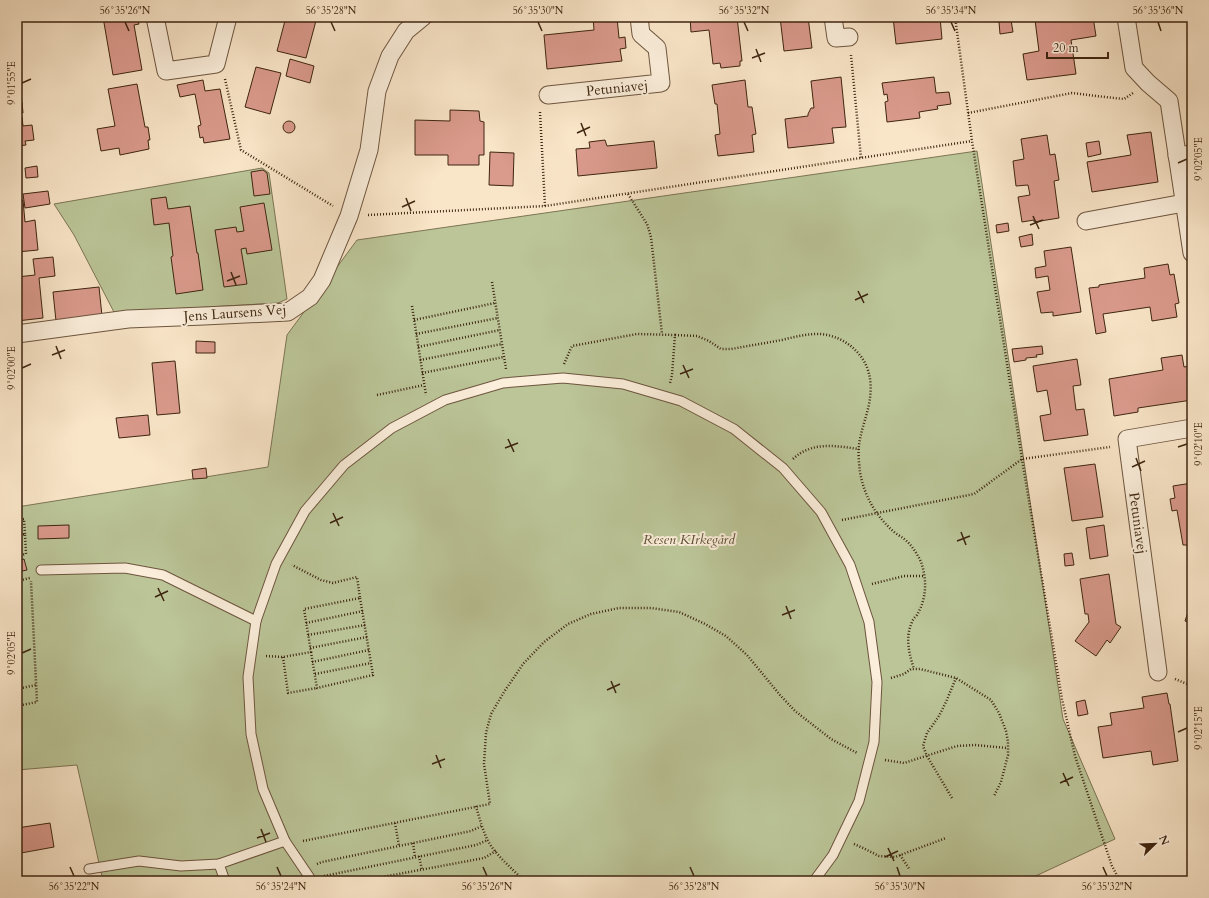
<svg xmlns="http://www.w3.org/2000/svg" width="1209" height="898" font-family="Cardo,serif">
<style>
.green{fill:#bbc598;stroke:#7c7554}
.building{fill:#da9a8c;stroke:#3e2510}
.lines{fill:none;stroke-linecap:round;stroke-linejoin:round}
.service-casing{stroke:#6d553e;stroke-width:11}
.minor-casing{stroke:#6d553e;stroke-width:19}
.path{stroke:#3e2510;stroke-width:2.5;stroke-dasharray:1 2;stroke-linecap:butt}
.service{stroke:#fbeedb;stroke-width:9}
.minor{stroke:#fbeedb;stroke-width:17}
.ticks{fill:none;stroke:#3e2510;stroke-width:1.5}
.labels{text-anchor:middle;dominant-baseline:central;stroke-width:4;stroke-linejoin:round;paint-order:stroke}
.street-label{font-size:14px;fill:#3e2510;stroke:#fbeedb}
.park-label{font-size:14px;font-style:italic;fill:#5d4d32;stroke:#fbeedb}
.neatline{fill:none;stroke:#3e2510;stroke-width:1.5}
.ticks-label{font-size:10px;text-anchor:middle;fill:#3e2510}
</style>
<rect width="100%" height="100%" fill="#f9e5c8"/>
<filter id="stains"><feTurbulence type="fractalNoise" baseFrequency=".005" numOctaves="4"/><feColorMatrix values="0 0 0 0 .2 0 0 0 0 .09 0 0 0 0 .02 0 0 0 .5 -.17"/></filter>
<radialGradient id="worn" r=".72"><stop offset=".6" stop-color="#630" stop-opacity="0"/><stop offset="1" stop-color="#630" stop-opacity=".3"/></radialGradient>
<g class="green">
<path d="M977,151L1063,719L1115,839L1025,881H103L77,765L17,770V507L268,467L287,335L357,240Z"/>
<path d="M262,168L269,173L287,299L278,303L137,311L115,314L74,235L54,204Z"/>
</g>
<g class="building">
<path d="M103,17H137L139,24L134,25L142,70L113,75Z"/>
<path d="M286,17H317L306,58L277,51Z"/>
<path d="M593,17H617L619,38L625,37L626,48L620,49L622,61L547,69L544,35L594,30Z"/>
<path d="M690,17H737L742,61H740V66L721,68L720,63L713,64L709,30L691,32Z"/>
<path d="M780,17H808L812,48L784,51Z"/>
<path d="M893,17H940L942,39L896,44Z"/>
<path d="M1054,17H1093L1096,36L1071,40L1076,74L1027,80L1023,54L1039,51L1035,20Z"/>
<path d="M1011,20L1013,32L1000,34L999,22Z"/>
<path d="M290,59L314,66L310,83L286,76Z"/>
<path d="M256,67L281,73L270,114L245,107Z"/>
<path d="M841,77L846,127L832,128L834,143L788,148L785,119L808,116V114L811,108H814L811,81Z"/>
<path d="M934,77L936,93L949,92L951,104L937,106L938,109L919,112L920,118L887,122L885,102L888,101L887,94L884,95L882,83Z"/>
<path d="M203,80L205,91L220,89L230,139L204,143L203,137L200,138L198,126L201,125L195,94L180,97L177,85Z"/>
<path d="M745,80L748,107H752L756,134L752,135L754,152L718,156L715,135L720,134L717,104H715L712,85Z"/>
<path d="M137,84L145,127H148L150,140H148L149,149L120,155L119,148L101,151L97,129L115,126L108,89Z"/>
<path d="M22,102L23,113H17V103Z"/>
<path d="M450,110L479,111L480,121L484,122V155H479V165H448V155H415V120L450,121Z"/>
<path d="M17,117H22L23,126L32,125L34,140L25,141L26,145L17,146Z"/>
<circle cx="289" cy="127" r="6"/>
<path d="M1151,132L1158,182L1092,192L1087,162L1131,155L1127,135Z"/>
<path d="M1047,135L1050,155L1055,154L1059,180L1054,181L1059,218L1034,222V220L1022,222L1018,197L1030,195L1028,185L1016,186L1013,161L1024,159L1021,139Z"/>
<path d="M605,140L607,146L654,141L657,168L578,176L576,149L590,148L589,142Z"/>
<path d="M1099,141L1101,154L1088,157L1086,143Z"/>
<path d="M490,152L514,153L513,186L489,185Z"/>
<path d="M37,166L38,177L26,178L25,168Z"/>
<path d="M17,167L19,188H17Z"/>
<path d="M263,170L267,173L270,194L254,196L251,172Z"/>
<path d="M48,191L50,204L25,208L23,194Z"/>
<path d="M166,197L168,209L190,206L197,253H198L203,290L176,294L171,257L173,256L169,223L154,225L151,199Z"/>
<path d="M23,200L25,222L35,220L38,250L17,252V201Z"/>
<path d="M264,203L272,250L247,254L246,248L241,249L247,284L224,287L215,230L236,227L237,232L244,231L240,207Z"/>
<path d="M1008,223L1009,231L997,233L996,225Z"/>
<path d="M1032,234L1033,245L1021,247L1019,237Z"/>
<path d="M1071,247L1081,312L1053,316V312L1041,313L1037,292L1050,290L1048,276L1036,278L1035,268L1046,266L1044,251Z"/>
<path d="M53,257L55,276L39,278L43,318L17,321V277L35,275L33,259Z"/>
<path d="M1168,264L1170,275L1174,274L1179,303L1175,304L1177,317L1152,321L1150,307L1103,314L1106,332L1096,334L1089,288L1099,287V285L1145,278L1144,268Z"/>
<path d="M99,287L102,316L56,321L53,292Z"/>
<path d="M196,341L215,342V353H196Z"/>
<path d="M1042,346L1043,354L1036,355L1037,357L1026,358V360L1014,362L1012,349Z"/>
<path d="M1182,355L1184,367L1190,366L1192,378V400L1138,408V412L1114,416L1109,379L1163,370L1161,358Z"/>
<path d="M1077,359L1081,385L1073,386L1076,410L1084,409L1088,435L1044,441L1040,416L1051,414L1047,390L1037,392L1033,366Z"/>
<path d="M175,361L180,413L157,415L152,363Z"/>
<path d="M148,415L150,435L119,438L116,418Z"/>
<path d="M1095,464L1103,517L1072,521L1064,468Z"/>
<path d="M206,468L207,478L193,479L192,470Z"/>
<path d="M1192,483V550H1188L1187,545H1183L1177,510L1172,511L1170,499L1175,498L1173,486Z"/>
<path d="M69,525V538L38,539V526Z"/>
<path d="M1104,525L1108,556L1090,559L1086,528Z"/>
<path d="M1072,553L1074,565L1065,566L1064,554Z"/>
<path d="M24,559L27,570L17,572V561Z"/>
<path d="M1109,574L1116,624L1121,627L1110,643L1107,640L1096,656L1075,641L1089,622L1088,614H1085L1080,579Z"/>
<path d="M1192,600V624L1185,621Z"/>
<path d="M1167,693L1169,704H1170L1178,761L1153,765L1151,751L1103,758L1098,727L1112,725L1110,713L1144,708L1142,697Z"/>
<path d="M1085,700L1088,714L1078,716L1076,702Z"/>
<path d="M50,823L54,847L21,853L17,828Z"/>
</g>
<g class="lines">
<g class="service-casing">
<g id="service">
<path d="M41,570L125,568L163,575L256,621"/>
<path d="M219,864L225,881"/>
<path d="M89,869L139,861L181,866L219,864L285,841"/>
<path d="M312,881L285,841L263,789L251,734L248,677L256,621L276,564L305,511L344,465L392,428L445,400L503,383L563,378L623,384L681,401L734,429L783,468L821,512L850,565L869,622L877,682L874,742L859,801L833,855L814,881"/>
</g>
</g>
<g class="minor-casing">
<g id="minor">
<path d="M155,17L166,71L216,64L228,17"/>
<path d="M833,17L836,38L849,37"/>
<path d="M1126,17L1134,68L1148,83L1169,101L1192,253"/>
<path d="M548,95L661,83L657,48L641,34L639,17"/>
<path d="M1177,156L1192,154"/>
<path d="M1086,221L1184,203"/>
<path d="M17,334L128,319L204,316L288,312L310,297L322,280L349,216L369,150L377,91L390,56L406,31L423,17"/>
<path d="M1158,672L1127,439L1192,428"/>
</g>
</g>
<g class="path">
<path d="M955,17L972,141L1022,459L1062,699L1075,756L1112,866L1120,881"/>
<path d="M851,55L861,158"/>
<path d="M225,79L241,150L333,206"/>
<path d="M540,112L545,206"/>
<path d="M968,113L1072,93L1105,97L1124,99L1133,93"/>
<path d="M628,194L647,224L651,237L662,334"/>
<path d="M368,215L545,206L972,141"/>
<path d="M492,282L506,369"/>
<path d="M412,306L426,395"/>
<path d="M414,320L495,303"/>
<path d="M416,334L498,318"/>
<path d="M675,335L697,336L709,341L721,349H731C748,346 765,343 782,340C794,337 805,334 818,334C840,334 864,351 869,374C871,381 871,390 870,398C868,414 861,429 859,445C858,453 859,464 860,472C864,496 876,516 893,531C896,534 900,536 903,538C911,544 917,553 921,562C927,579 927,598 917,615C915,617 913,619 912,622C905,637 909,654 914,669"/>
<path d="M418,347L500,330"/>
<path d="M420,360L502,344"/>
<path d="M564,364L572,346L637,334L675,335L672,375L670,383"/>
<path d="M422,373L504,357"/>
<path d="M377,395L424,385"/>
<path d="M793,459C812,441 836,446 859,449"/>
<path d="M17,520L24,519L25,534"/>
<path d="M842,520L974,494L1022,459L1110,447"/>
<path d="M17,535L25,534L26,554L17,556"/>
<path d="M17,581L30,578"/>
<path d="M872,584L904,576H925"/>
<path d="M306,623L363,611"/>
<path d="M308,635L365,625"/>
<path d="M310,648L367,637"/>
<path d="M311,652L317,688L373,675L360,598"/>
<path d="M266,656L283,657L311,652L304,609L360,598L357,577L333,583L321,580L292,565"/>
<path d="M283,657L288,693L317,688"/>
<path d="M312,662L369,650"/>
<path d="M315,674L371,663"/>
<path d="M891,678L904,674L911,669H920L956,678L991,700L999,713L1006,731L1008,742V755L1001,782L994,796"/>
<path d="M1175,679L1192,686"/>
<path d="M17,689L36,685"/>
<path d="M17,706L37,702L31,581"/>
<path d="M885,760L904,763L957,746L975,745L1007,748"/>
<path d="M952,798L927,756L923,746L927,733L939,716L946,702L956,678"/>
<path d="M476,806C479,817 482,828 487,839C495,855 512,868 524,881"/>
<path d="M395,823L399,846"/>
<path d="M303,841L490,804L484,764L486,733L491,714L504,692L523,664L544,642L568,624L591,614L619,608H651L679,612L705,624L726,636L747,655L780,695L795,711L831,739L857,753"/>
<path d="M413,843L415,857"/>
<path d="M854,844L863,848L879,856L895,857L946,838"/>
<path d="M900,855L910,870"/>
<path d="M419,856L422,870"/>
<path d="M317,864L322,862L471,831L482,826"/>
<path d="M324,876L476,845L488,840"/>
<path d="M361,881L484,858L496,851"/>
</g>
<use href="#service" class="service"/>
<use href="#minor" class="minor"/>
</g>
<path class="ticks" d="M125,22L129,31M331,22L335,31M538,22L542,31M744,22L748,31M951,22L955,31M1158,22L1161,31M756,49L761,62M752,58L765,53M22,83L31,79M581,123L586,136M577,133L590,127M1178,163L1187,159M406,198L411,211M402,207L415,201M1033,216L1039,229M1030,225L1043,220M231,272L236,285M227,281L240,276M858,291L864,303M855,300L868,294M56,346L61,359M52,355L65,350M683,365L689,378M22,368L31,364M680,374L693,369M508,439L514,452M1178,447L1187,444M505,448L518,443M1136,458L1141,471M1132,467L1145,461M333,513L339,526M330,523L343,517M961,532L966,545M957,541L970,536M158,588L164,601M155,597L168,591M786,606L791,619M782,615L795,610M22,653L31,649M611,681L616,693M607,690L620,684M1178,732L1187,728M436,755L441,768M432,764L445,759M1063,773L1069,786M1060,783L1073,777M261,829L266,842M257,838L270,833M888,848L894,861M885,857L898,851M70,867L74,876M277,867L281,876M483,867L487,876M690,867L694,876M897,867L900,876M1103,867L1107,876"/>
<g class="labels">
<g class="street-label">
<text transform="translate(617 88) rotate(-6)">Petuniavej</text>
<text transform="translate(235 313) rotate(-4)">Jens Laursens Vej</text>
<text transform="translate(1138 523) rotate(82)">Petuniavej</text>
</g>
<g class="park-label">
<text x="689" y="539">Resen KIrkegård</text>
</g>
</g>
<rect width="1209" height="898" fill="none" stroke="#f9e5c8" stroke-width="44"/>
<g transform="translate(1155 844) rotate(67)" stroke="#fbeedb" stroke-width="3" paint-order="stroke">
<path d="M0-3L7 15L0 10L-7 15Z" fill="#3e2510"/>
<text y="-6" font-size="11" font-weight="bold" text-anchor="middle" fill="#3e2510">N</text>
</g>
<path d="M1047 52v6h61v-6" fill="none" stroke="#3e2510" stroke-width="2"/>
<text x="1053" y="52" font-size="12" fill="#3e2510" stroke="#fbeedb" stroke-width="3" paint-order="stroke">20 m</text>
<rect x="22" y="22" width="1165" height="854" class="neatline"/>
<g class="ticks-label">
<text x="125" y="14">56°35'26"N</text>
<text x="331" y="14">56°35'28"N</text>
<text x="538" y="14">56°35'30"N</text>
<text x="744" y="14">56°35'32"N</text>
<text x="951" y="14">56°35'34"N</text>
<text x="1158" y="14">56°35'36"N</text>
<text transform="translate(11 83) rotate(-90)" y="4">9°01'55"E</text>
<text transform="translate(1198 159) rotate(-90)" y="4">9°02'05"E</text>
<text transform="translate(11 368) rotate(-90)" y="4">9°02'00"E</text>
<text transform="translate(1198 444) rotate(-90)" y="4">9°02'10"E</text>
<text transform="translate(11 653) rotate(-90)" y="4">9°02'05"E</text>
<text transform="translate(1198 728) rotate(-90)" y="4">9°02'15"E</text>
<text x="74" y="890">56°35'22"N</text>
<text x="281" y="890">56°35'24"N</text>
<text x="487" y="890">56°35'26"N</text>
<text x="694" y="890">56°35'28"N</text>
<text x="900" y="890">56°35'30"N</text>
<text x="1107" y="890">56°35'32"N</text>
</g>
<rect width="100%" height="100%" filter="url(#stains)"/>
<rect width="100%" height="100%" fill="url(#worn)"/>
</svg>
